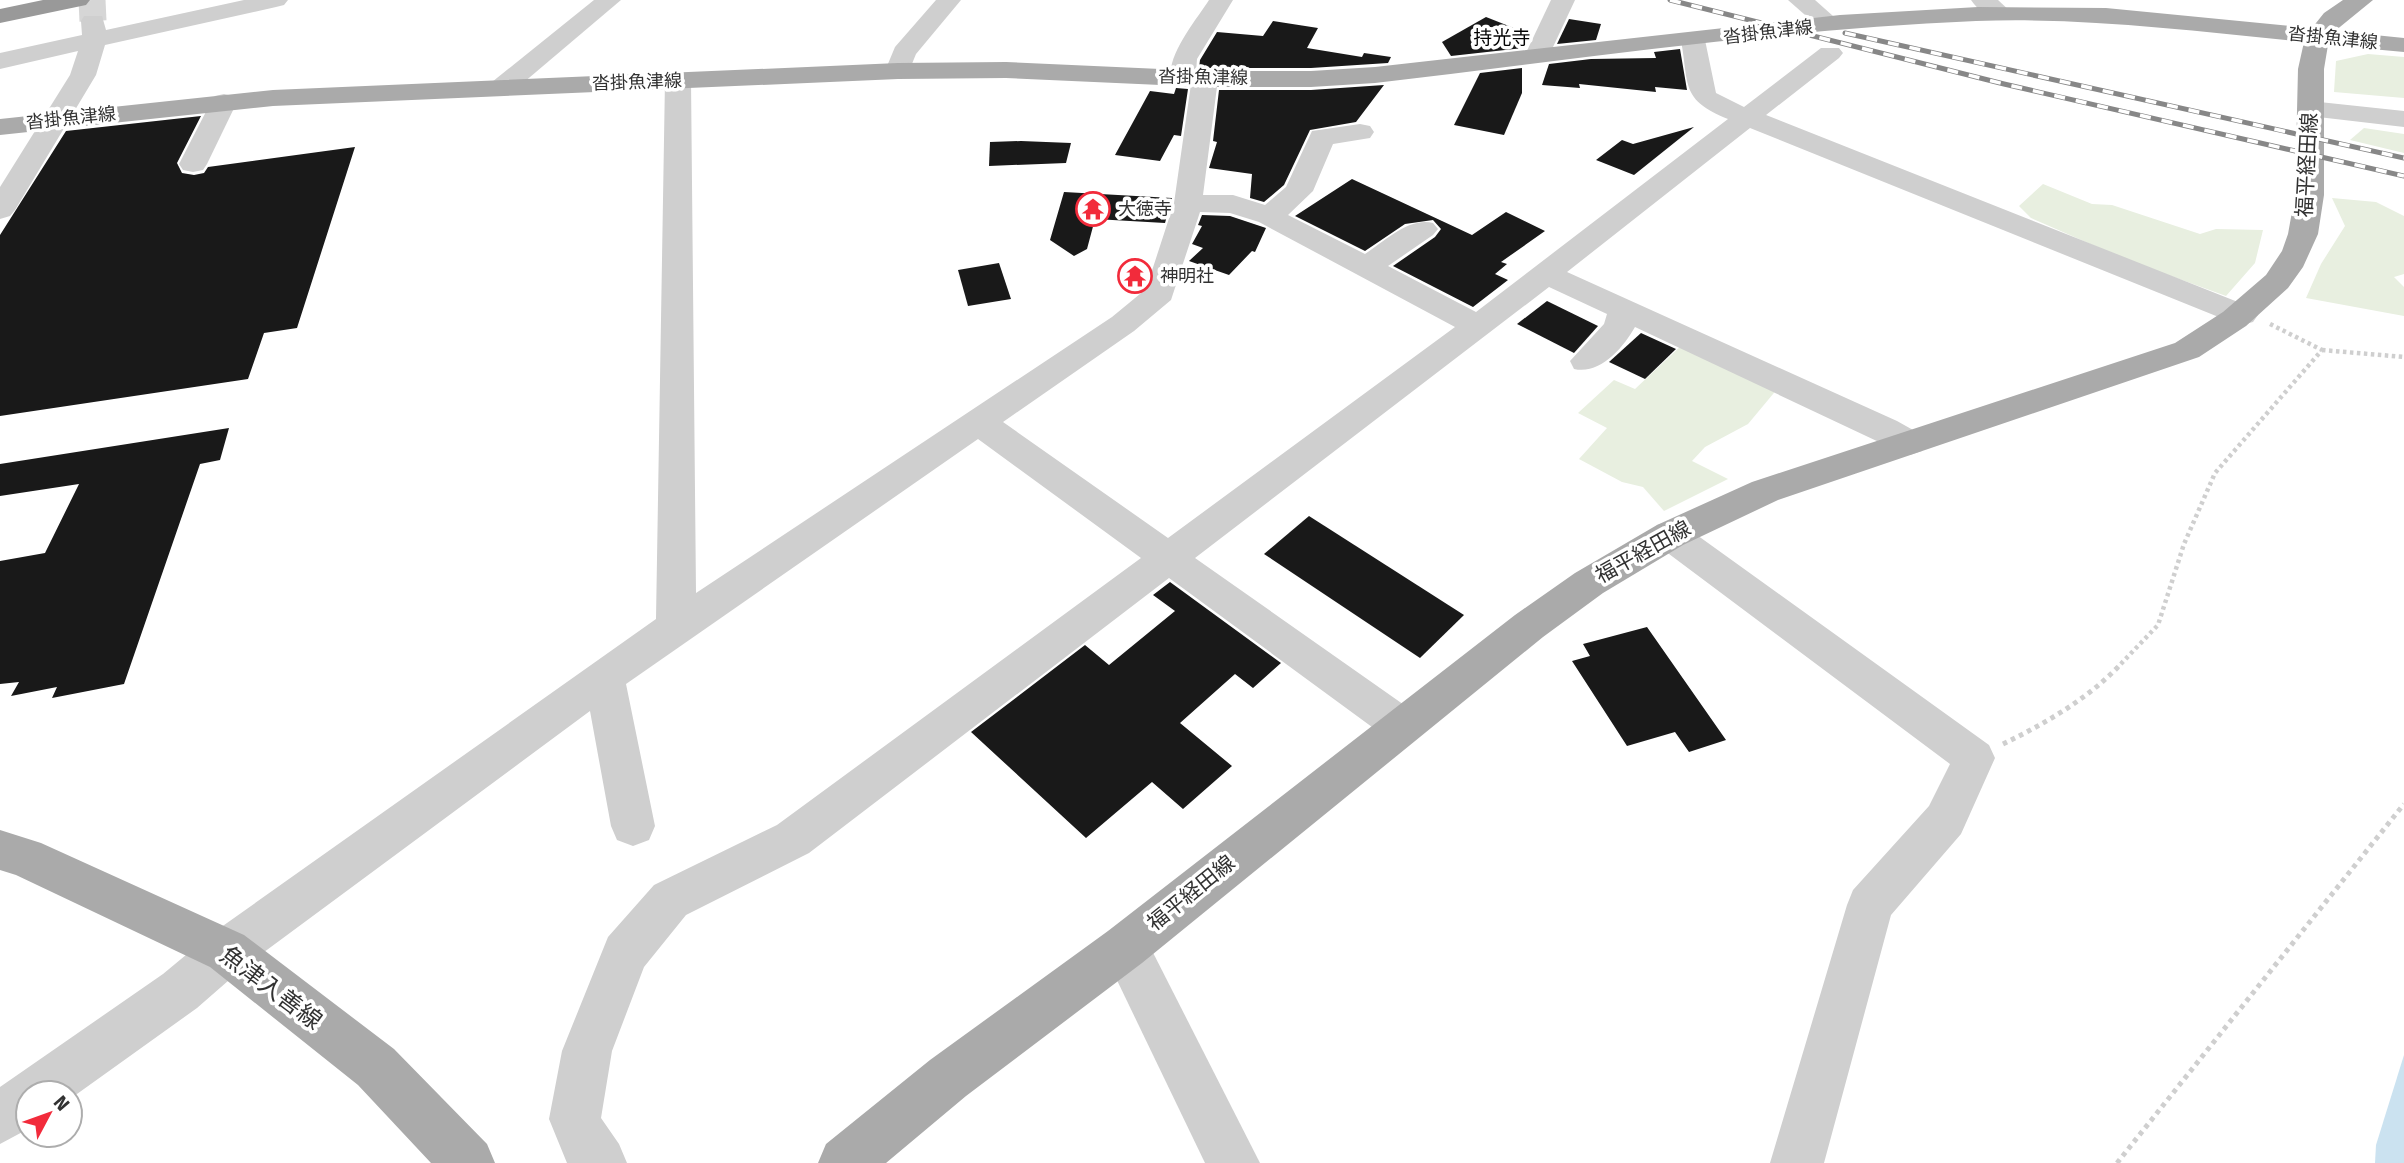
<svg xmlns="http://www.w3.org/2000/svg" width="2404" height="1163" font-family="'Fira Sans','Noto Sans JP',sans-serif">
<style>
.green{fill:#e8efe0}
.water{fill:#cbe2f0}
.building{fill:#191919}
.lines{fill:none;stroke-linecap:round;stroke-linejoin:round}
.minor-tunnel{stroke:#d6d6d6;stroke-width:27;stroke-dasharray:27 14;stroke-linecap:butt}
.path-far1{stroke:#cfcfcf;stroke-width:4.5;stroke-dasharray:3.5 3.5;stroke-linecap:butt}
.path{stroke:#cfcfcf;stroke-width:5;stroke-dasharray:4.5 4.5;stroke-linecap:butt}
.minor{fill:#cfcfcf;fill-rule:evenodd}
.major{fill:#aaa;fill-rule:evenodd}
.highway{fill:#999;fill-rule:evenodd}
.rail-casing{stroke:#878787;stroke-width:5}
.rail{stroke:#fff;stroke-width:3.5;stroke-dasharray:11;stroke-linecap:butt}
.labels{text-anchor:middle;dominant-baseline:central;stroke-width:7;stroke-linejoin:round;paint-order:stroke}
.far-street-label{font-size:18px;fill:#323232;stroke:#fff}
.far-poi-label{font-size:18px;fill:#323232;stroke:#fff;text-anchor:start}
.far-neighbourhood-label{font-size:19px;fill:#000;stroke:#fff}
.street-label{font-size:21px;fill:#323232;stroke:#fff}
.near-street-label{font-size:24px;fill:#323232;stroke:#fff}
</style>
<rect width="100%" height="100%" fill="#fff"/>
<g class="green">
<path d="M2368,54L2404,57V98L2334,92L2336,61Z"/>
<path d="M2364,128L2404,134V153L2350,140Z"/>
<path d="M2043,184L2092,204L2112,205L2200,234L2216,229L2263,230L2255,263L2226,296L2127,260L2031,218L2019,206Z"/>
<path d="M2332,198L2376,202L2404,216V274L2394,277L2404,287V316L2306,298L2321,264L2345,226Z"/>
<path d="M1682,345L1778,388L1748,424L1705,447L1692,461L1728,479L1664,511L1643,487L1622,482L1579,459L1607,428L1578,413L1614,380L1635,389Z"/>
</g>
<path class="water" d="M2404,1055V1163H2375L2376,1145Z"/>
<g class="building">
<path d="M1486,17L1524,32L1523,48L1451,56L1442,42Z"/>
<path d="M1569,19L1601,24L1596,40L1557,44Z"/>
<path d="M1273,21L1318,28L1307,48L1362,57L1364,53L1391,57L1388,63L1311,68H1199L1200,60L1217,32L1263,36Z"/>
<path d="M1680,49L1687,90L1655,87L1656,92L1579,84L1580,88L1542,85L1549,64L1591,59L1656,58L1654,52Z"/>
<path d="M1522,68V93L1504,135L1454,125L1480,73Z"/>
<path d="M1384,85L1356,122L1310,130L1284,185L1264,202L1250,198L1252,174L1209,168L1217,142L1213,141L1219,90H1311Z"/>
<path d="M1176,88L1188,89L1181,136L1174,135L1160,161L1115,155L1150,91L1174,94Z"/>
<path d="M201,116L177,163L182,173L194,175L204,173L208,167L355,147L297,328L264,333L248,379L0,416V235L66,131Z"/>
<path d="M1694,127L1634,175L1596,160L1622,140L1633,144Z"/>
<path d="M1021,141L1071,143L1066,163L989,166L990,142Z"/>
<path d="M1352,179L1472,235L1506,212L1545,231L1501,262L1507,264L1495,274L1508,280L1473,307L1393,266L1435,237L1441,229L1433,220L1405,224L1365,251L1295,216Z"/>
<path d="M1064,192L1172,198L1165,223L1095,219L1087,249L1074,256L1050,240Z"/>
<path d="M1202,215L1230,216L1266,228L1255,252L1252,251L1229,275L1189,261L1203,248L1192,244L1202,226L1198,225Z"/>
<path d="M999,263L1011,299L968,306L958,270Z"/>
<path d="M1547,301L1598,326L1574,353L1517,324Z"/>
<path d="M1641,333L1676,349L1645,379L1609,362Z"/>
<path d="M229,428L220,460L200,464L124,684L52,698L57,687L11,696L19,682L0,684V561L45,553L79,484L0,496V464Z"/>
<path d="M1309,516L1464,615L1420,658L1264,554Z"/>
<path d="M1170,582L1281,663L1253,688L1235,674L1180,723L1232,766L1183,809L1152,782L1086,838L971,732L1085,645L1109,665L1175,611L1153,595Z"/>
<path d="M1647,627L1726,740L1689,752L1675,732L1627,746L1572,661L1590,656L1583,644Z"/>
</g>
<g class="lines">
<path class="minor-tunnel" d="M92,0L93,21"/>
<g class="path-far1">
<path d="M2322,350L2404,357"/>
<path d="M2116,669L2158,625L2184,544L2215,473L2322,350L2268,323"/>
</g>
<g class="path">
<path d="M2003,744C2044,724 2086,700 2118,667"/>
<path d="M2117,1163L2404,804"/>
</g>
<g class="minor">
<path d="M244,0H288L284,5L276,7L105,45L96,75L15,210L10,216L0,219V187L70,75L78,51L0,69V53L82,35L81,21L84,16H102L106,30Z"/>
<path d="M594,0H621L510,94H492L488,88L492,82Z"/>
<path d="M936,0H961L916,54L907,76H889L885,71L895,47Z"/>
<path d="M1209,0H1233L1197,59L1196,73L1214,74L1218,79L1203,195H1233L1265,205L1286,187L1312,131L1360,124L1370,126L1374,132L1370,138L1333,144L1313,191L1288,215L1365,254C1385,241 1409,217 1433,223L1438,229L1433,235L1388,266L1476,312L1728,119C1681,100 1689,86 1681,40L1684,35H1702L1705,40L1716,93L1744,107L1821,48H1839L1843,53L1839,58L1766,115L2253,308L2258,315L2253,322L2242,325L2231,322L1750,128L1567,272L1897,421L1922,435L1927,443L1922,451L1910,455L1898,451L1635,327C1623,348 1600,375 1574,369L1570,361L1604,324L1607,314L1549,287L1195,558L1417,714L1423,726L1417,738L1402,743L1387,738L1169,578L809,853L686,915L644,967L612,1051L601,1118L619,1144L627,1163H567L549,1119L562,1051L608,937L654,885L777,825L1141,558L978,439L626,684L655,826L649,840L633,846L617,840L611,826L590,711L244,967L197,1008L70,1099V1093H28V1129L0,1144V1087L163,974L210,935L656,619L665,80L669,75H687L691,80L696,593L1112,317L1146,289L1174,203L1191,84L1174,83C1160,63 1197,19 1209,0ZM1200,212L1230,213L1259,222L1455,327L1168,538L1003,422L1134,331L1171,300Z"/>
<path d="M1551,0H1575L1546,62H1528L1524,57Z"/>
<path d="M1788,0H1815L1842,24L1839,29H1821Z"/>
<path d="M1971,0H1998L2013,14L2010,19C1994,23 1980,13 1971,0Z"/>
<path d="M224,94L233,96L237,102L207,164L203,170L193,172L183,170L179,164L211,102L215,96Z"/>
<path d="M2310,101L2404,111V127L2301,115L2297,109L2301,103Z"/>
<path d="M1670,521L1683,525L1989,745L1995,758L1961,834L1891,915L1824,1163H1770L1847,905L1853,890L1929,806L1950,764L1657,545L1651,535L1657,525Z"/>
<path d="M1125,925L1142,931L1260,1163H1205L1101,947L1108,931Z"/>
</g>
<g class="major">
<path d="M2343,0H2373L2335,31L2404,38V52L2328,45L2324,69V195L2318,234L2303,267L2288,288L2246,326L2199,357L1778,500L1683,545L1603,593L1543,637L1142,963L966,1096L886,1163H818L826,1144L930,1060L1108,931L1515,615L1575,573L1657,525L1752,482L2175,343L2223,312L2266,275L2282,251L2288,234L2295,195L2298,69L2304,42C2195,31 2086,17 1976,21C1775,29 1575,60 1375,83L1311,87H1205L1006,78L898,79L273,106L0,135V119L273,90L898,63L1006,62L1205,71H1311L1375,67L1840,15L1978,7L2106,8L2312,28L2324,13Z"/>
<path d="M0,830L41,843L244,935L394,1049L487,1144L495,1163H431L358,1085L210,967L16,875L0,870Z"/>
</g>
<path class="highway" d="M43,0H90L86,5L0,23V9Z"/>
<g class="rail-casing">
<g id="rail">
<path d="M1670,0L2004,84L2404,176"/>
<path d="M1845,33L2404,158"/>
</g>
</g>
<use href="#rail" class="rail"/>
</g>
<defs>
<g id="temple-ring" transform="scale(1.75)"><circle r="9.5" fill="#fff" stroke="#f22b3b" stroke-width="1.5"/><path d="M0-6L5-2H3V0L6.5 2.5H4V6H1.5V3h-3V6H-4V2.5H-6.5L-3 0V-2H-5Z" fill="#f22b3b"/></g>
</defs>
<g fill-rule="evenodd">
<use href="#temple-ring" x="1093" y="209"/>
<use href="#temple-ring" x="1135" y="276"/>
</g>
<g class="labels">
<g class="far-street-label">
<text transform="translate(1768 32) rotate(-7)">沓掛魚津線</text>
<text transform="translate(2333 38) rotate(6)">沓掛魚津線</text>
<text transform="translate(1203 77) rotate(1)">沓掛魚津線</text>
<text transform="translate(637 82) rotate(-2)">沓掛魚津線</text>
<text transform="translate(71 118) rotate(-6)">沓掛魚津線</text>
</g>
<g class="far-poi-label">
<text x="1118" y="209">大徳寺</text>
<text x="1160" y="276">神明社</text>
</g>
<g class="far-neighbourhood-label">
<text x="1502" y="37">持光寺</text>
</g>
<g class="street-label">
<text transform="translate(2307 165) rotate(-87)">福平経田線</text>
<text transform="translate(1643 552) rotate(-29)">福平経田線</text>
<text transform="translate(1191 893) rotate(-39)">福平経田線</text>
</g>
<g class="near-street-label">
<text transform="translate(271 988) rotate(37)">魚津入善線</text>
</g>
</g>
<g transform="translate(49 1114) rotate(49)"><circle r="33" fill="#ffffff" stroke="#adadad" stroke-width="2"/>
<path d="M0-5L12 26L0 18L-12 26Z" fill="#f22b3b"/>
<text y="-10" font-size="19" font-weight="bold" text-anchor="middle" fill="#323232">N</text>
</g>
</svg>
